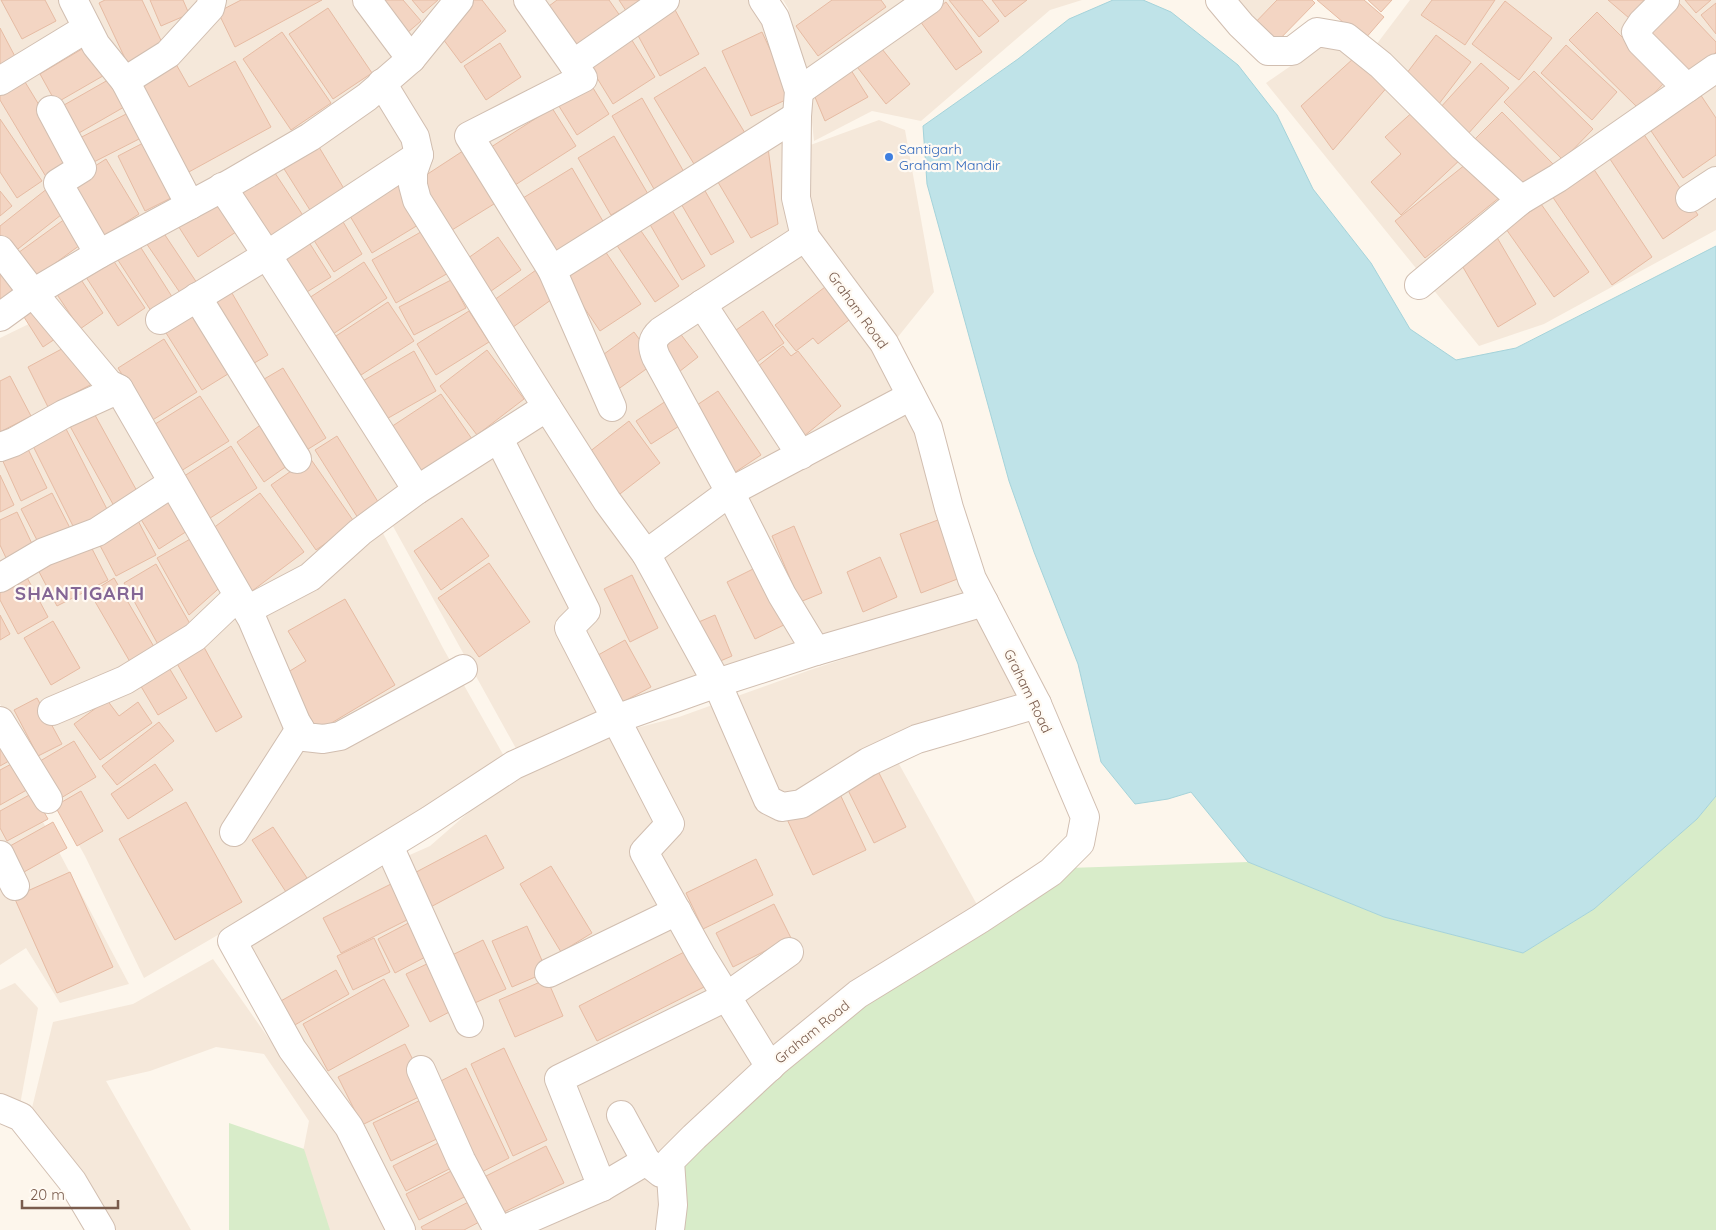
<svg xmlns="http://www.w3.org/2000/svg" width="1716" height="1230" font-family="Quicksand,sans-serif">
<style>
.residential{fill:#f5e8da}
.green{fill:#d8ecc9}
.water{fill:#bfe3e8;stroke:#a5d3da}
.building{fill:#f3d5c3;stroke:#e6bba3}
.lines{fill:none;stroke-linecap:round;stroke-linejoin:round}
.minor-casing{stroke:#d1beb0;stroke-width:30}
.minor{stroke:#fff;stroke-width:28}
.shop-dot{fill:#3f7fe0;stroke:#fffaf3;stroke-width:2}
.labels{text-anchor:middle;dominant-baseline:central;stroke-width:4.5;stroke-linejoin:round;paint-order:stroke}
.shop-label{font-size:14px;fill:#366cbe;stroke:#fffaf3;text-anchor:start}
.street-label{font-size:14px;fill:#7a5c4d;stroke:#fffaf3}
.district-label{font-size:19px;font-weight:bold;letter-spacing:1px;fill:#846695;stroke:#fffaf3}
</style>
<rect width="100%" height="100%" fill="#fdf6ec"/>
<g class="residential">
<path d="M0,0H359L400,58L366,88L0,320Z"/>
<path d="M371,0H451L404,48Z"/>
<path d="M471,0H754L793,91L794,151L879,120L905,130L934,292L881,358L922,433L969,596L519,754L389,519L424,494L231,187Z"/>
<path d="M783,0H1082L1050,10L921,121L872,111L814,141L807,75L788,8Z"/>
<path d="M1207,0H1291L1248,46Z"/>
<path d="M1410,0H1716V230L1544,324L1479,346L1266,83L1334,36L1376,45Z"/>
<path d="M224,201L410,489L373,514L443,648L509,765L144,978L85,856L0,704V338L35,321L45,299Z"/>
<path d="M982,614L1030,708L894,755L980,910L661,1230H414L375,1147L225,946L342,885L430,846L508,778L613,734L679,717L810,670Z"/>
<path d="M0,741L129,984L60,1003L26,948L0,965Z"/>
<path d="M213,959L354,1160L388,1230H323L299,1172L309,1121L264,1054L216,1047L150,1071L106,1081L191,1230H110L30,1116L53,1022L133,1004Z"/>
<path d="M15,983L38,1008L19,1110L0,1104V990Z"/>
</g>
<g class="green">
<path d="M1716,796V1230H679L676,1166L868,996L1069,868L1248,862L1384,917L1523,953L1594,909L1697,819Z"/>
<path d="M229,1123L304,1149L330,1230H229Z"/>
</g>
<path class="water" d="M1113,0H1143L1171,12L1238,65L1277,115L1313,189L1371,263L1410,329L1456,360L1516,348L1716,246V796L1697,819L1594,909L1523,953L1384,917L1248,862L1191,792L1168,799L1135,804L1101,762L1078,664L1034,552L1009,481L927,184L923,126L1018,59L1069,19Z"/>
<g class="building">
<path d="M1,0H45L56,21L22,39Z"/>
<path d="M105,0H142L166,51L130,69L99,3Z"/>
<path d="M150,0H183L189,14L161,26Z"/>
<path d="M241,0H322L235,47L218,12Z"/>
<path d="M380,0H403L421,21L407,33Z"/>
<path d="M412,0H438L423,13Z"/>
<path d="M469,0H482L506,31L461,63L437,31Z"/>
<path d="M557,0H609L625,23L583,54L549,6Z"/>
<path d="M619,0H656L630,17Z"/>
<path d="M832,0H881L886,7L818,56L796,26Z"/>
<path d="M949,0H982L999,21L979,37Z"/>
<path d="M992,0H1027L1005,17Z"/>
<path d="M1277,0H1312L1315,3L1271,48L1250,28Z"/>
<path d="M1317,0H1364L1384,17L1364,40Z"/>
<path d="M1368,0H1392L1381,12Z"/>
<path d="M1432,0H1495L1465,45L1421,15Z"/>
<path d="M1608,0H1656L1636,24Z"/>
<path d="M1676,0L1716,42V52L1691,77L1642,27Z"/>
<path d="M1685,0H1711L1696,13Z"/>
<path d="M1505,1L1552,38L1519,80L1472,44Z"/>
<path d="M946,2L982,52L956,70L920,21Z"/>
<path d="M1716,3V34L1701,15Z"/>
<path d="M328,8L372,73L333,99L289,34Z"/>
<path d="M674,8L699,54L660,76L635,30Z"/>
<path d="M1597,12L1666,81L1639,109L1569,40Z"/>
<path d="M0,28L19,64L0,75Z"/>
<path d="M282,32L331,103L291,130L243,59Z"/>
<path d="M762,32L792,97L751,116L722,51Z"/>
<path d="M628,34L655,77L613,104L586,60Z"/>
<path d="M1436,35L1471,62L1435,109L1400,82Z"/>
<path d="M92,43L108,73L56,103L40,74Z"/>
<path d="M500,43L521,77L486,100L464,66Z"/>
<path d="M878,44L910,84L886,104L854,63Z"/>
<path d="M1566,45L1617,92L1592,120L1541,73Z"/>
<path d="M172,57L189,87L235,61L271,127L187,173L135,78Z"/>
<path d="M1354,58L1389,85L1333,150L1301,106Z"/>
<path d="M1481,63L1509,88L1467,135L1439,109Z"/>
<path d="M705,67L745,133L694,164L654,98Z"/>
<path d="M849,67L868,97L825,121L812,90Z"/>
<path d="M1534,71L1593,129L1563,160L1504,102Z"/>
<path d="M115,76L131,103L72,137L57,109Z"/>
<path d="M22,77L75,164L48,180L0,100V91Z"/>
<path d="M590,83L609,114L577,135L557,103Z"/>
<path d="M1696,88L1716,118V155L1683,178L1645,122Z"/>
<path d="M642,98L684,172L654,189L612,116Z"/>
<path d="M552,108L576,146L512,187L488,149Z"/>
<path d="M1417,108L1462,158L1401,215L1371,182L1401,154L1385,137Z"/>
<path d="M130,112L143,137L86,166L74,141Z"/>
<path d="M1502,112L1553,164L1520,197L1469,145Z"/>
<path d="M0,119L42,181L17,198L0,172Z"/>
<path d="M1639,127L1698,215L1663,239L1604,150Z"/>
<path d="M614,136L648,194L611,215L578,158Z"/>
<path d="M767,140L778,224L751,238L712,172Z"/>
<path d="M147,141L175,196L145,211L118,156Z"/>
<path d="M316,142L349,197L315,218L281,164Z"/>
<path d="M469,147L502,199L452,230L420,179Z"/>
<path d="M106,159L139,214L98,240L65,185Z"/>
<path d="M1471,160L1500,197L1425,258L1395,221Z"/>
<path d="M1591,165L1652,257L1612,285L1550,193Z"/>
<path d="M271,167L308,223L272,247L235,191Z"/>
<path d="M572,168L604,223L554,252L523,198Z"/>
<path d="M398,181L423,222L372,253L347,211Z"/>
<path d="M48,188L66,211L9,256L0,244V226Z"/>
<path d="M704,189L734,242L711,255L680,202Z"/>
<path d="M0,191L12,206L0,216Z"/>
<path d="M219,193L242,228L198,257L175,221Z"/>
<path d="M1541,204L1589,272L1554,297L1506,229Z"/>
<path d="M670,207L705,266L682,280L648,221Z"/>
<path d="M339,215L362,254L334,272L310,234Z"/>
<path d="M69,216L87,240L28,283L11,258Z"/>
<path d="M639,228L679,286L655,302L616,244Z"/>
<path d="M161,229L199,286L183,297L144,240Z"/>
<path d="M426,229L450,272L396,303L372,260Z"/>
<path d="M1495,234L1536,304L1498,327L1457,257Z"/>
<path d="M305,236L331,277L302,295L276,253Z"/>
<path d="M498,237L521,270L484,296L461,263Z"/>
<path d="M136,240L176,303L155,317L114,254Z"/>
<path d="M605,251L641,304L600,331L564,278Z"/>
<path d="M109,254L145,308L118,326L82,271Z"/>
<path d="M364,262L387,298L330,336L306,300Z"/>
<path d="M0,268L16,296L0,305Z"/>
<path d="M536,270L555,297L509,330L490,303Z"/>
<path d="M78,275L103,313L80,329L54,290Z"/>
<path d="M451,280L466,308L414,335L399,307Z"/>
<path d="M829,284L853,317L818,344L813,338L796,351L775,325Z"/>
<path d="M229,288L268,355L244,369L205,303Z"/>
<path d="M388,302L414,341L361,375L336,336Z"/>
<path d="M194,304L236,369L202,390L161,325Z"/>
<path d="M42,305L61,335L43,347L24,317Z"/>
<path d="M469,311L489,342L436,375L417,344Z"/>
<path d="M763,311L784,343L750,367L729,335Z"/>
<path d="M676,328L698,357L675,375L653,346Z"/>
<path d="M634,332L656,362L617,390L596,360Z"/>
<path d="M164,339L197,392L151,421L118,368Z"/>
<path d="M71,344L92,384L48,407L28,367Z"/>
<path d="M783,346L791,356L798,351L841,406L804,436L752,371Z"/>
<path d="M487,350L524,399L477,435L440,386Z"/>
<path d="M414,351L436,391L383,421L361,382Z"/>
<path d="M283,368L326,438L297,456L254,385Z"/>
<path d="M10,376L31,416L0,432V381Z"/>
<path d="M718,391L761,455L731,475L688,411Z"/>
<path d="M441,394L472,439L421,473L391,427Z"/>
<path d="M200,396L229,441L181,471L152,426Z"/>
<path d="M672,397L687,421L651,444L636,421Z"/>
<path d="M90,406L143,502L119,515L66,419Z"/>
<path d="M62,421L110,515L76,532L29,438Z"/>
<path d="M266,421L294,461L264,482L237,442Z"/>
<path d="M629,421L660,463L616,497L584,456Z"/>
<path d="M337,436L380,505L358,518L315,450Z"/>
<path d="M26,445L47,488L21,501L1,457Z"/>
<path d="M231,446L257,488L204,522L178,480Z"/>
<path d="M310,458L355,523L316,550L271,485Z"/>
<path d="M0,475L14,505L0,512Z"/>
<path d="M52,493L71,530L40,546L21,509Z"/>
<path d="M176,493L195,526L159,549L139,516Z"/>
<path d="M260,493L304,552L252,591L208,532Z"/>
<path d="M17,512L34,548L7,560L0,545V520Z"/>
<path d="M135,515L156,555L116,576L95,536Z"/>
<path d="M462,518L489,556L441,590L414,551Z"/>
<path d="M938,520L960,578L921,593L900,534Z"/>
<path d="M794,526L822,593L800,602L772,536Z"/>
<path d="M199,534L226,582L189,615L157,558Z"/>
<path d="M87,539L108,580L57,606L36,566Z"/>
<path d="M880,557L897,597L863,612L847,572Z"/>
<path d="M489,563L530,622L479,657L438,598Z"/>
<path d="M156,564L193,629L160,648L124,583Z"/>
<path d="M763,564L790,622L755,639L727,582Z"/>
<path d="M23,570L48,617L18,634L0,600V583Z"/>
<path d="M632,575L658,628L630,642L604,589Z"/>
<path d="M114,578L157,652L133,667L90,593Z"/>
<path d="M345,599L395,685L318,731L285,674L306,661L288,631Z"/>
<path d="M0,615L10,634L0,640Z"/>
<path d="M715,615L732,656L711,665L694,624Z"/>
<path d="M53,621L80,668L51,685L24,638Z"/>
<path d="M199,638L242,717L216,732L171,653Z"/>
<path d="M625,640L651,687L617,705L591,659Z"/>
<path d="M165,661L187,698L158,715L136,678Z"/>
<path d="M37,698L62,744L38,756L14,710Z"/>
<path d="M107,700L119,716L138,702L152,723L100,760L74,724Z"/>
<path d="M159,722L174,741L117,785L102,766Z"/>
<path d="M0,729L16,757L0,766Z"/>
<path d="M74,741L96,777L56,801L35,764Z"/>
<path d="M17,761L32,787L0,805V770Z"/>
<path d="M155,764L173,790L128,819L111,794Z"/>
<path d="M879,773L906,827L874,843L847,788Z"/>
<path d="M81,791L103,831L77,846L55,806Z"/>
<path d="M839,792L866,850L813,875L786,817Z"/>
<path d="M33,793L48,819L7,841L0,828V811Z"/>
<path d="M186,802L242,902L175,940L119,839Z"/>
<path d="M53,822L67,848L24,872L10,846Z"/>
<path d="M273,827L307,878L286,892L252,840Z"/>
<path d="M486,835L504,868L423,911L405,878Z"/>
<path d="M756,859L773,895L703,929L686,893Z"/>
<path d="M551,866L592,933L561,952L520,884Z"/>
<path d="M70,872L113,967L57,993L14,897Z"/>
<path d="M393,883L411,918L341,953L323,918Z"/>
<path d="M774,904L791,938L733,967L716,933Z"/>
<path d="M414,920L431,954L395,973L378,939Z"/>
<path d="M527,926L547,972L512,987L492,941Z"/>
<path d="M374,938L390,972L353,990L337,956Z"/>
<path d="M483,940L506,989L468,1006L446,958Z"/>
<path d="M690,949L708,985L597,1041L579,1006Z"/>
<path d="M433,961L457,1008L430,1022L406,974Z"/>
<path d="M336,970L349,994L293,1026L279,1002Z"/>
<path d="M384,979L409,1026L328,1071L303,1024Z"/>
<path d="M547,979L563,1016L515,1037L499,1000Z"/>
<path d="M405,1044L429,1092L362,1125L338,1077Z"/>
<path d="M504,1048L547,1140L513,1156L471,1064Z"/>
<path d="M466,1068L509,1158L478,1174L435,1084Z"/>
<path d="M429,1096L447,1134L391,1161L373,1123Z"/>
<path d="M448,1138L461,1163L406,1191L393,1166Z"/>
<path d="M546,1146L564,1183L504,1212L486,1176Z"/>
<path d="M459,1167L472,1193L419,1220L406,1194Z"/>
<path d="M474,1199L485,1219L464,1230H423L421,1227Z"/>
</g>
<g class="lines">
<g class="minor-casing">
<g id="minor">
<path d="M73,0L96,45L125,81L190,205"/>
<path d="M367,0L411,59"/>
<path d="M459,0L411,59L367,97L310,137L231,183L99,254L33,293L109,384L119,389L252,619L296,722L305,737L323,739L340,736L463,669"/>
<path d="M528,0L583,78L469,136L552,270L612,407"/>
<path d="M1220,0L1241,25L1268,51H1292L1317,32L1346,37L1381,65L1463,147L1521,200"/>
<path d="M1665,0L1642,23L1636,32L1641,42L1687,88"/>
<path d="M573,64L665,0"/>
<path d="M0,81L87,28"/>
<path d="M125,81L168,54L210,8L212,0"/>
<path d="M382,83L415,137L419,155L413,172V185L417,200L547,407"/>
<path d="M799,91L929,0"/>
<path d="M51,110L82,168L58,183L99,254"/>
<path d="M222,187L267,255L417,490"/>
<path d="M1690,198L1716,181"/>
<path d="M805,237L661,331C652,339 651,345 656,357L730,492L782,595L816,651"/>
<path d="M0,250L33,293L0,317"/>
<path d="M552,270L797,116"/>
<path d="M1419,285L1521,200L1558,178L1716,68"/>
<path d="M197,297L297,459"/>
<path d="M702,304L801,455"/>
<path d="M160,320L267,255L419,155"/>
<path d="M911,396L730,492L646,554L717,683L768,800L782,807L801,804L868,762L917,739L1037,704"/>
<path d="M499,439L586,611L569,628L670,824L644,852L701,955L770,1067"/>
<path d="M0,447L14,442L64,414L119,389"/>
<path d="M0,578L44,552L97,532L172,483"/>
<path d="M247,610L310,577L360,532L417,490L547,407L607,501L646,554"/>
<path d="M52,711L125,680L195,637L238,596"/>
<path d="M0,721L48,799"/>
<path d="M234,832L300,729"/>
<path d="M389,846L469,1023"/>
<path d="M0,855L15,886"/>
<path d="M549,973L677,911"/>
<path d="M421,1070L461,1160L498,1230"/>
<path d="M0,1108L21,1117L72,1181L101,1230"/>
<path d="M621,1115L646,1161L661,1173"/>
<path d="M602,1187L559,1079L726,997L789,952"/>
<path d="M401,1230L349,1127L292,1049L232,941L430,820L514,765L616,719L717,683L816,651L984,602"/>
<path d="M503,1230L602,1187L646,1161"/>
<path d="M670,1230L673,1205L670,1161L694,1137L775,1062L858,994L980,919L1051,872L1080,843L1085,817L1037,704L972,579L949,508L928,428L884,343L805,237L796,198L797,116L799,91L775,18L763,0"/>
</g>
</g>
<use href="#minor" class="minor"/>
</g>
<circle class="shop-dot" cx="889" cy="157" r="5"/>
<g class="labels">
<g class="shop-label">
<text x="899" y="149">Santigarh<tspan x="899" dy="16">Graham Mandir</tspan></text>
</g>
<g class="street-label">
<text transform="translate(858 310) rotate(54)">Graham Road</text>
<text transform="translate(1028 691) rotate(64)">Graham Road</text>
<text transform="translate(812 1032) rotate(-39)">Graham Road</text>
</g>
<g class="district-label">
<text x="80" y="593">SHANTIGARH</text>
</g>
</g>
<path d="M22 1200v8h96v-8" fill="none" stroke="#7a5c4d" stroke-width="2.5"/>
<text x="30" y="1200" font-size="15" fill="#7a5c4d" stroke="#fffaf3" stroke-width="4" paint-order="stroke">20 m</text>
</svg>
